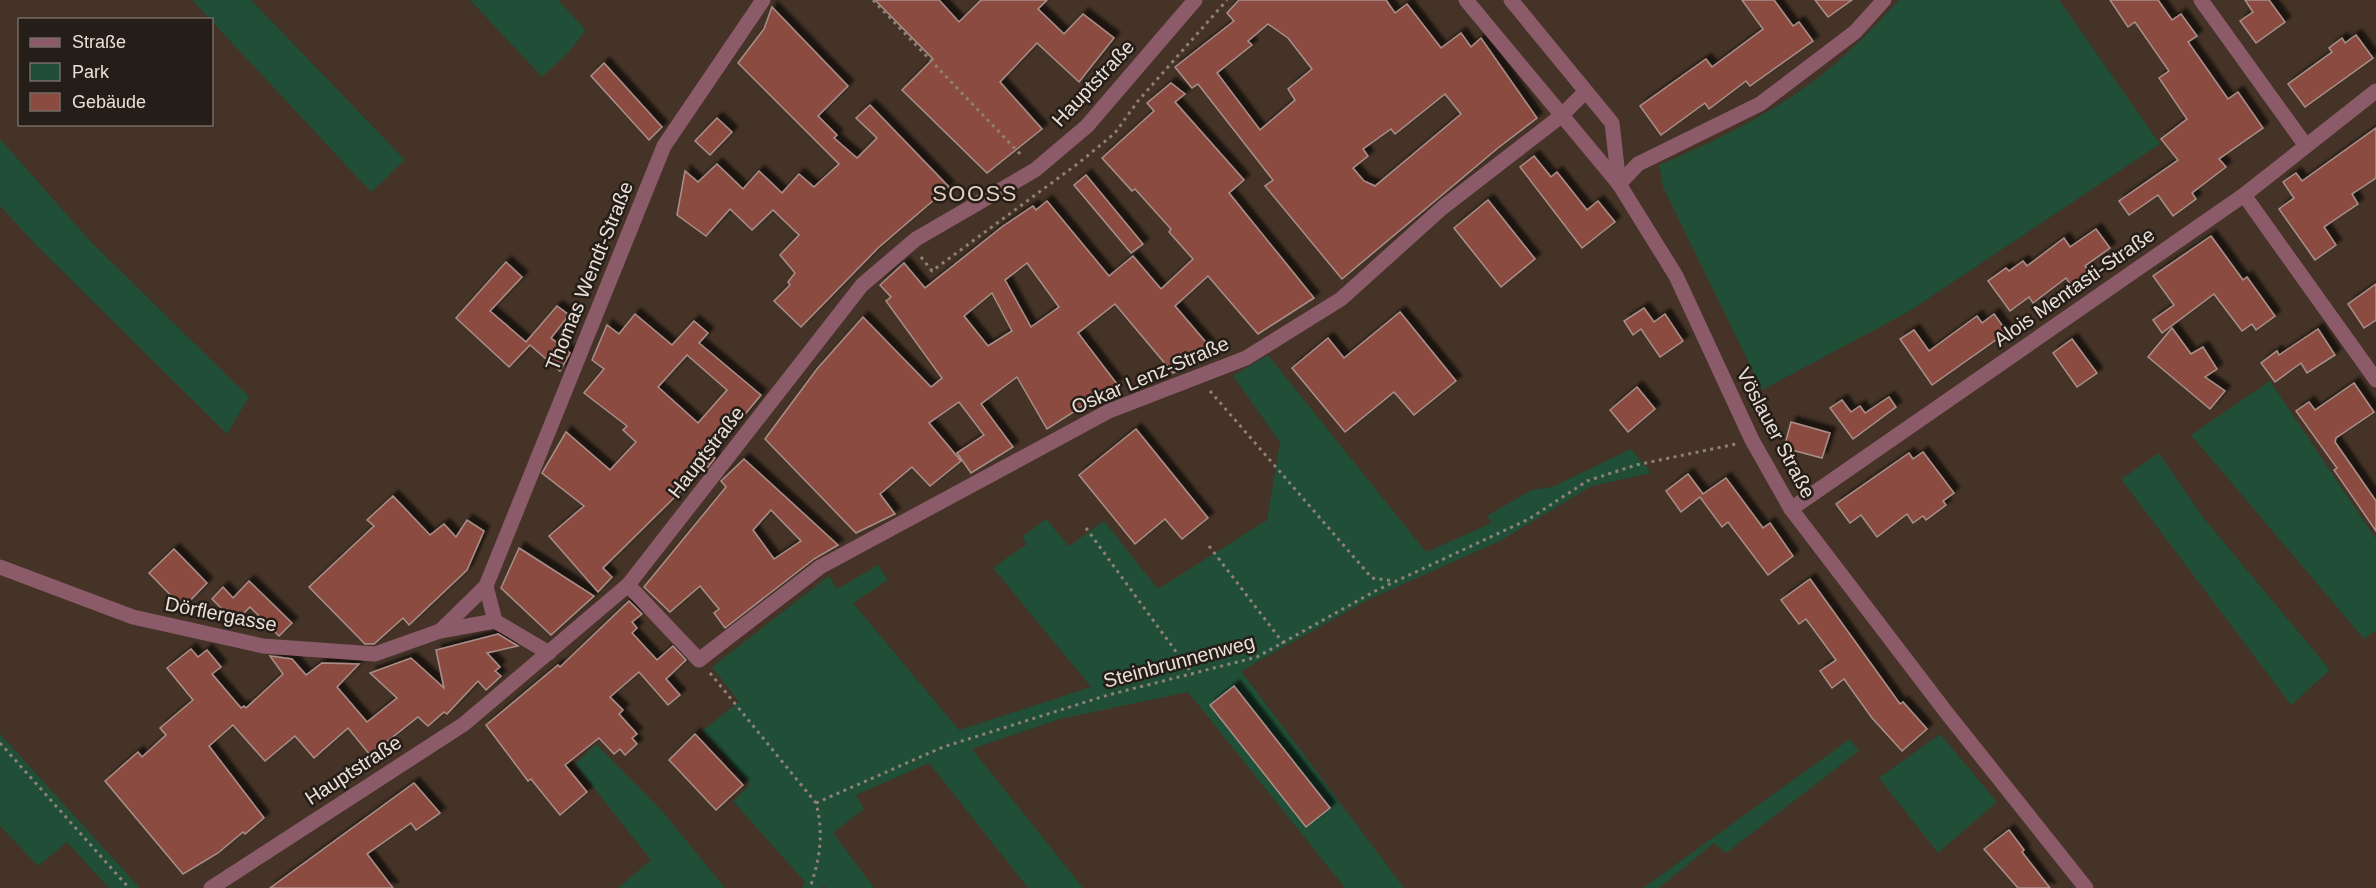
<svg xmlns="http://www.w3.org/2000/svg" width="2376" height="888" font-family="Helvetica,sans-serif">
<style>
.green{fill:#204e37}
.building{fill:#8b4b41;stroke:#a98f8a;stroke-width:1.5;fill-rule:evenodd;filter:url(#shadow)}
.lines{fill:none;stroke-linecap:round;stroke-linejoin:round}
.path{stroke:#8f8176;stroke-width:3;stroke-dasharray:3 4.5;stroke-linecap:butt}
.street{stroke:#8c5b69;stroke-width:15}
.labels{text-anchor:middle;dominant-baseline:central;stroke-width:5;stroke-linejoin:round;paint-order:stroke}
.street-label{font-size:20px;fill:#ebe0d8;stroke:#251d17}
.quarter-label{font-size:22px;letter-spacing:1.5px;fill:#e2ccbc;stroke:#251d17}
</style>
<defs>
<filter id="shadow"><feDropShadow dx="5.5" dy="-5.5" stdDeviation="1.5" flood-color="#0009"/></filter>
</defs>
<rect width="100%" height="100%" fill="#443326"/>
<g class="green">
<path d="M192,0H251L405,160L371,192Z"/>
<path d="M470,0H558L586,30L567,54L542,77Z"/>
<path d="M1899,0H2059L2160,144L1908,312L1762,390L1663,187L1659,165C1713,142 1769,115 1816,79C1847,56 1873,28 1899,0Z"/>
<path d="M0,139L91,242L249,397L227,434L37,246L0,206Z"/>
<path d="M1268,355L1426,552L1492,523L1487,516L1531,490L1552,487L1631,449L1651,473L1592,486L1500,541L1368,600L1241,671L1404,888H1345L1188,692L1060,719L972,749L1083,888H1028L929,763L856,795L864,809L833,833L874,888H826L824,885L822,888H802L805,882L733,801L750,785L702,731L739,702L712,667L829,576L837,589L878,565L888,580L853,603L959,730L1091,687L993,568L1027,544L1022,537L1046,519L1069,546L1104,521L1158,589L1267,520L1280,442L1233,376Z"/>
<path d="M2270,381L2376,539V630L2364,639L2191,435Z"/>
<path d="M2159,453L2202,516L2330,670L2291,705L2121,479Z"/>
<path d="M0,734L140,888H109L67,842L38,866L0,826Z"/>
<path d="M1940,734L1997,802L1938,853L1879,778Z"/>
<path d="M1850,739L1859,751L1726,853L1714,843L1659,888H1643Z"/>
<path d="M596,744L663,812L725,888H618L651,860L575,764Z"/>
</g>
<g class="building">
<path d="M875,0H939L959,22L981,0H1047L1038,9L1064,34L1083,14L1114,38L1079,82L1037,43L1000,82L1042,129L987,173L902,90L933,59Z"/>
<path d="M1239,0H1386L1395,13L1407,4L1441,48L1461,33L1471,47L1481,38L1537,118L1498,148L1342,279L1265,186L1273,180L1198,84L1192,88L1175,67L1234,21L1227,13ZM1268,24L1288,38L1312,69L1288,89L1295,100L1260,130L1217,73L1252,45L1248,41ZM1445,94L1461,114L1375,186L1364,181L1353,168L1368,156L1363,149L1391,129L1395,134Z"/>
<path d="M1742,0H1774L1793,26L1799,22L1813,41L1750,86L1746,81L1709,109L1705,103L1661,135L1640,106L1706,59L1712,67L1763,29Z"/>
<path d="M1815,0H1852L1828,17Z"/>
<path d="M2110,0H2158L2172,20L2181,14L2197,36L2188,42L2228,99L2238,92L2263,128L2219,159L2226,167L2192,193L2196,199L2173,216L2158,195L2129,215L2119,201L2178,160L2161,139L2187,119L2159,78L2169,71L2135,22L2128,27Z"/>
<path d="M2245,0H2269L2285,22L2256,43L2240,21L2253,12Z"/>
<path d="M772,7L848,86L818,116L837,135L834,138L857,158L877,138L856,118L870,105L949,187L878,248L801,327L774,301L790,285L788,282L795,273L780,255L799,235L773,210L752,230L730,209L706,236L677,215L685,171L698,182L717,164L743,189L759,171L782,193L799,174L814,187L839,164L738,63L764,29Z"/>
<path d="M2356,35L2373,58L2305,107L2288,84L2332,52L2329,48L2342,38L2345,43Z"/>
<path d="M604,63L662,127L649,140L591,76Z"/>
<path d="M1171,83L1185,94L1175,102L1244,180L1229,193L1314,298L1258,334L1208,276L1175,306L1216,354L1173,373L1115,304L1078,333L1117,384L1047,429L1017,377L981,404L1013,447L971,473L957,453L984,435L959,402L929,423L961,461L930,486L912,467L880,494L895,514L856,533L765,439L817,369L863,317L931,387L942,378L886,301L891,297L880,285L904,263L925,288L1003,226L1033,206L1036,210L1047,201L1109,276L1133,256L1161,289L1193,259L1169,232L1171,229L1135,189L1132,191L1102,158L1154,111L1147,103ZM1027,263L1059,307L1031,327L1005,280ZM992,293L1012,331L988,346L964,316Z"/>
<path d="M717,118L732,132L710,155L695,141Z"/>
<path d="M2376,128V178L2352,194L2358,204L2324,227L2336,245L2315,260L2279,209L2294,198L2283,182L2296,173L2302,181Z"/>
<path d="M1534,156L1551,177L1557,172L1587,210L1598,201L1615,222L1582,248L1520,167Z"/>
<path d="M1086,175L1143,244L1131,253L1074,185Z"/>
<path d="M1488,200L1535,259L1501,287L1454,228Z"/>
<path d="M2096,229L2110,248L2085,266L2092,276L2074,289L2066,278L2033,303L2029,297L2010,311L1988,281L2006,268L2009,271L2023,261L2027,266L2064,238L2070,247Z"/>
<path d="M2211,236L2243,280L2247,277L2275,316L2256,330L2252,324L2242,331L2214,294L2162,333L2153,320L2174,305L2153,276Z"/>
<path d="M506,262L522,277L490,311L526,342L557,306L569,315L551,338L570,353L560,371L530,345L509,367L456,318Z"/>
<path d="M2376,284V320L2364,328L2348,304Z"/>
<path d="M1644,308L1654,322L1665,314L1683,341L1660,357L1641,329L1633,335L1624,321Z"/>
<path d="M1400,312L1456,381L1414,415L1394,392L1345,432L1292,368L1328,338L1344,358Z"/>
<path d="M635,314L672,345L694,321L708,333L699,343L761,395L711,455L715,458L708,467L704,463L689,483L603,568L612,577L598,592L549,536L584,506L542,473L566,432L610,470L636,442L623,430L627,426L584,393L604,369L592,360L607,325L619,334ZM687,355L727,390L698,423L658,387Z"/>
<path d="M1994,314L2007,332L1932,385L1900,339L1914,330L1929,351L1977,316L1982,323Z"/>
<path d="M2172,328L2191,354L2203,347L2217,369L2205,377L2225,391L2210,409L2148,357Z"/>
<path d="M2318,329L2335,355L2307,373L2301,363L2275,382L2261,363L2277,351L2279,355Z"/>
<path d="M2072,339L2097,373L2077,387L2053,353Z"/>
<path d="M2354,383L2374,412L2336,438L2335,442L2376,501V531L2334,470L2337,468L2296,411L2309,402L2315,410Z"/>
<path d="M1637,387L1655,409L1628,432L1610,410Z"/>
<path d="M1889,397L1896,407L1853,439L1830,408L1842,400L1851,412L1860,406L1865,413Z"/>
<path d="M1791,422L1830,433L1822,458L1784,448Z"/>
<path d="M1136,429L1208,518L1182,539L1165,519L1135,544L1079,475Z"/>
<path d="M1923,452L1954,493L1943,501L1946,505L1926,520L1923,516L1913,523L1907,514L1877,537L1861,515L1850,523L1836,504L1909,453L1913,459Z"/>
<path d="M744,459L838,545L814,559L725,628L714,613L719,609L700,586L670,612L644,587L726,487L721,481ZM771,510L801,541L774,559L753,530Z"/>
<path d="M1688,474L1703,494L1726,478L1763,528L1770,523L1793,556L1768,575L1728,522L1722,527L1700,497L1681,512L1666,491Z"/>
<path d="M393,496L430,535L444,524L456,537L467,520L484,531L467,570L429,606L409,625L403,618L374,644H365L309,587L374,526L367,520Z"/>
<path d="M519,548L594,596L551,635L501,588Z"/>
<path d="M174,549L207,583L183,608L149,573Z"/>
<path d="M1810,579L1900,704L1903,702L1927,729L1902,751L1872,718L1844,679L1832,688L1820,671L1836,660L1806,619L1799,624L1781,600Z"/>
<path d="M249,581L292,623L279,636L250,607L235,622L212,599L223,587L233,598Z"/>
<path d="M629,601L642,614L632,622L637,628L632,633L657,660L673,646L686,660L666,679L680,695L668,705L639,672L610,697L623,710L619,714L637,734L632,738L637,744L625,755L620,749L614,754L599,738L565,765L587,792L560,815L531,779L528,781L486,725L558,665L560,667Z"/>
<path d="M498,634L518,646L487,653L500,667L495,671L501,676L486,690L478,681L447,714L444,712L428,726L418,717L370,755L348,728L314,758L295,736L265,761L233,725L209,746L264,818L245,834L243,832L218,853L183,874L105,781L138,752L142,757L166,735L160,728L193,700L167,668L191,649L198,657L207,650L221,667L212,674L241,708L244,706L246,708L283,674L270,656L292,659L306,675L322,663L359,664L337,687L367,722L397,698L370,673L411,658L444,688L436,650Z"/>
<path d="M1234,686L1330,808L1306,827L1210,705Z"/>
<path d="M695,734L743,785L716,810L669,760Z"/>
<path d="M414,783L440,813L416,830L411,823L367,854L393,888H270Z"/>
<path d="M2009,830L2024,850L2022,852L2050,888H2018L1984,849Z"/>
</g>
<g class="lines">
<g class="path">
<path d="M873,0L1023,157"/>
<path d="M921,257L932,271L1080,162L1115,133L1138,101L1227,0"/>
<path d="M1210,391L1372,578L1394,581"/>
<path d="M1086,528L1193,675"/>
<path d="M1209,546L1284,644"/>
<path d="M710,673L816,803C824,834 820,858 810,888"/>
<path d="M0,743L129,888"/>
<path d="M816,803L943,747L1108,695L1257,657L1375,591L1529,519L1587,481L1636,465L1736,444"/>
</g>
<g class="street">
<path d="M1466,0L1619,184L1676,276L1752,440L1791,509L1946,712L2086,888"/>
<path d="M1511,0L1612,123L1619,184"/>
<path d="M2201,0L2306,146"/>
<path d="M1619,184L1638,164L1760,104L1855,32L1884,0"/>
<path d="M2244,195L2376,380"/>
<path d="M1791,509L2244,195L2376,91"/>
<path d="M0,567L133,617L263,646L375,654L440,631L486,586L664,146L763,0"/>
<path d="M628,585L699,660L820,567L1109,411L1246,358L1341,299L1442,208L1561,116L1585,92"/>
<path d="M486,586L495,621L549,653"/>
<path d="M440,631L495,621"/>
<path d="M211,888L464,724L628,585L862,285L916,239L1035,170L1087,126L1195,0"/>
</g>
</g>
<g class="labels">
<g class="street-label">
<text transform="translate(1093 83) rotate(-47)">Hauptstraße</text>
<text transform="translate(589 276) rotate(-68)">Thomas Wendt-Straße</text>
<text transform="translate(2074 287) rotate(-35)">Alois Mentasti-Straße</text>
<text transform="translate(1150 375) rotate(-23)">Oskar Lenz-Straße</text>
<text transform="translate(1776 433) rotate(62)">Vöslauer Straße</text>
<text transform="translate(706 452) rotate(-52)">Hauptstraße</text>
<text transform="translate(221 614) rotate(11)">Dörflergasse</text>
<text transform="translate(1179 661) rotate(-15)">Steinbrunnenweg</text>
<text transform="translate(353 770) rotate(-33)">Hauptstraße</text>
</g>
<g class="quarter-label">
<text x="975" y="193">SOOSS</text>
</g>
</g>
<rect x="18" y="18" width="195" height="108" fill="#251d17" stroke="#746b64" stroke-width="1.5"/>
<rect x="30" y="38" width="30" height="9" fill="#8c5b69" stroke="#746b64" stroke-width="1.5"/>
<text x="72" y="48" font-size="18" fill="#ebe0d8">Straße</text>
<rect x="30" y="63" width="30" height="18" fill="#204e37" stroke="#746b64" stroke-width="1.5"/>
<text x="72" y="78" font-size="18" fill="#ebe0d8">Park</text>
<rect x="30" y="93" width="30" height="18" fill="#8b4b41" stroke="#746b64" stroke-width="1.5"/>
<text x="72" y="108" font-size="18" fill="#ebe0d8">Gebäude</text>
</svg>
